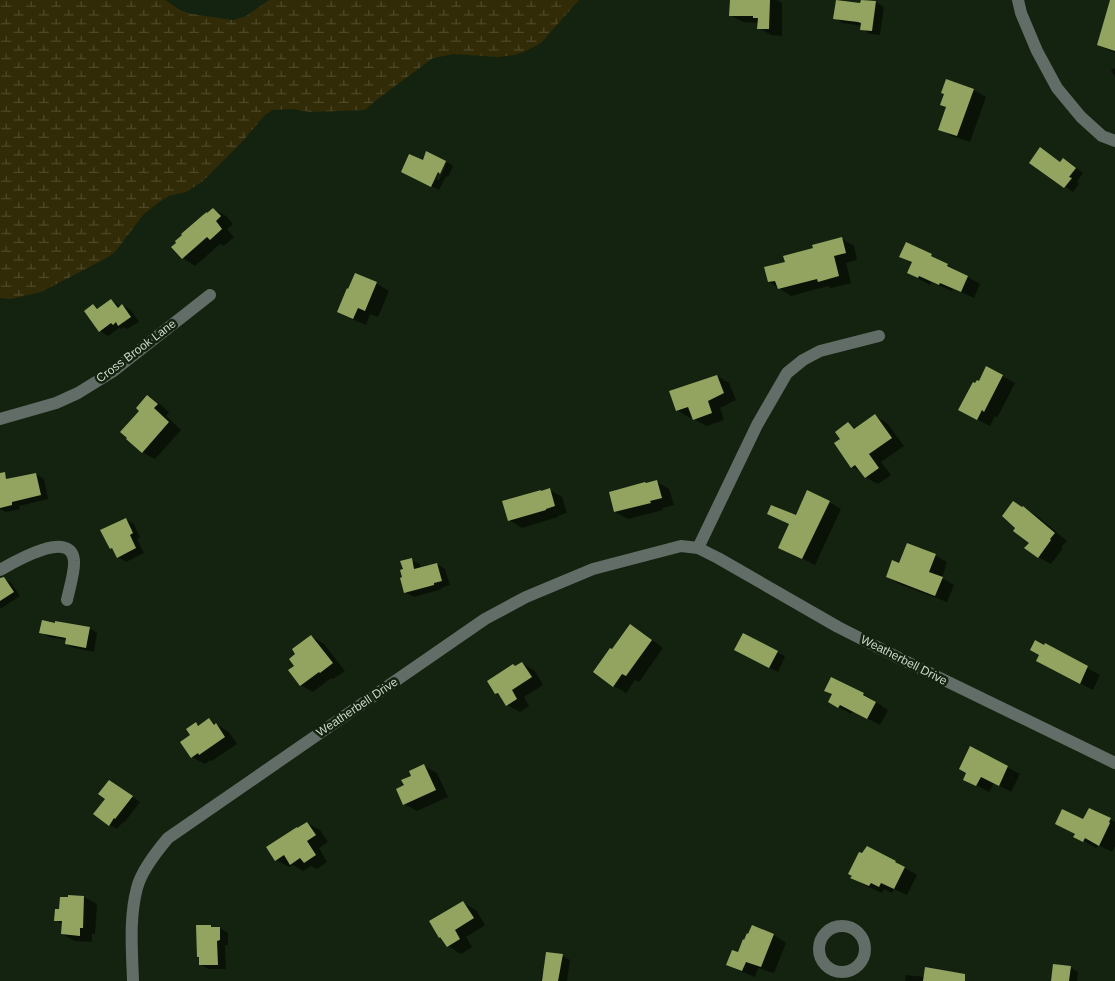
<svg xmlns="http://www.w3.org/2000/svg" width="1115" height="981" font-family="Arial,sans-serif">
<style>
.wetland{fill:url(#wetland-marsh)}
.shadow{fill:#0007}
.building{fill:#93a461}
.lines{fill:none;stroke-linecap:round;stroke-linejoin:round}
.minor{stroke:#616d66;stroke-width:12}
.labels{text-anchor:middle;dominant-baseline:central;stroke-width:5;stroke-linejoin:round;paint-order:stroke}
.street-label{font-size:12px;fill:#ccd7c9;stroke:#13230f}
</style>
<defs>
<pattern id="wetland-marsh" width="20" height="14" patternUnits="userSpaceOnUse" patternTransform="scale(1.25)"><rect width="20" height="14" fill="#312b07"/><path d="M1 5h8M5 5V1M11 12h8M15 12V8" fill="none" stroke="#4e492a"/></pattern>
</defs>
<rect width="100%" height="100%" fill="#13230f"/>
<path class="wetland" d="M0,0H165L180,10L192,14L233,20L246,16L269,0H579L541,43L526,51L515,55L498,57L454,54L433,58L375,101L365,110L311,112L292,109L273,110L265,115L241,143L203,181L186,192L169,196L158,203L143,215L115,252L105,259L41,292L11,299L0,298Z"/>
<g class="shadow">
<path d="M731,0H777L782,3V36L771,35L759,28V23L743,22L730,15Z"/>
<path d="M1111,0H1115V53L1098,45Z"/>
<path d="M876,2L884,7L880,35L870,34L862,29V26L843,23L835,18L861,5Z"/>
<path d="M1115,68V77L1111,70Z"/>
<path d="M947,81L974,90L986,97L970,142L952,136L940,129L947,108L942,105L945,94Z"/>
<path d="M1041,149L1061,162L1063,159L1071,164L1083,173L1077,182L1079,184L1073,192L1030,162Z"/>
<path d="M444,161L436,179L439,180L447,162L453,166L448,177L446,176L439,190L410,176Z"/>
<path d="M213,209L226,216L233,224L227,229L234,237L224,246L220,244L195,266L183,258L173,247Z"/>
<path d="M841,238L854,246L857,260L846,263L851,283L831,288L828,286L791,296L769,282L786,263L814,249Z"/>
<path d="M931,255L980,284L974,298L953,289L952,291L931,282L930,285L921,280L908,273L913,263L901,256Z"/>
<path d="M356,275L377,284L389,291L378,317L370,314L366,325L351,319L338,312Z"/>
<path d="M111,300L121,307L123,306L131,310L139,322L127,329L124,327L122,329L119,328L108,336L100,331L93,305L99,309Z"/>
<path d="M987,368L1015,383L997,418L995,416L990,426L972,417L980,382Z"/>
<path d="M717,376L729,383L736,400L720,408L724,420L707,426L694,419L693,416L690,418L677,410Z"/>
<path d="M148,396L160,404L169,412L166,416L181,430L155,459L142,452L141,411Z"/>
<path d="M875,416L887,423L904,446L881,462L891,475L878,484L865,477L862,472L852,467L842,439L848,424L857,429Z"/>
<path d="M36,474L44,479L48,499L19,506L20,509L6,512L0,509V495Z"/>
<path d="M657,482L669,489L674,505L662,508L663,510L628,519L615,512Z"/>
<path d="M550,490L562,497L567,513L558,516V517L522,528L509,520Z"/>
<path d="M829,502L841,509L815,565L779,547L790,525L781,520L796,517Z"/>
<path d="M1014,502L1036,515L1067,541L1061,547L1063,548L1051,564L1038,557L1030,542L1017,528Z"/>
<path d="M125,519L134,524L140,538L137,539L144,553L126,562L118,557L114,550L111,548Z"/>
<path d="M935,555L947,562L942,578L954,585L947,602L899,584L887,577L900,565Z"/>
<path d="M411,560L420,564L421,569L437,564L445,569L450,585L441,588L442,589L414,597L405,592Z"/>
<path d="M6,580L12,584L20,596L0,609V584Z"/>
<path d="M630,626L643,633L663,648L639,682L635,680L626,693L614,686L611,651Z"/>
<path d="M89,628L97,633L94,652L74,648L66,644L67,640L49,637L41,632Z"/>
<path d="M311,636L324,644L345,671L333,679L331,678L313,692L300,685L296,666Z"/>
<path d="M1045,645L1100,675L1093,690L1050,668L1045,646Z"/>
<path d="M777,652L785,656L778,672L743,655Z"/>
<path d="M522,663L535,671L543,685L524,697L529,706L520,712L507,705L502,697L496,694L516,667Z"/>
<path d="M831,678L864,694L888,710L880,725L853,711L851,714L830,702L833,695Z"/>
<path d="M209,720L229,732L237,744L212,761L211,760L205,764L192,757V735L196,723L200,726Z"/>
<path d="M971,748L1020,774L1011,792L994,783L989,792L965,779L968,773Z"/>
<path d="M424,766L437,773L448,797L417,811L404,804L405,786L413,776Z"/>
<path d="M117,786L140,802L124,823L123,822L117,829L109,825Z"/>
<path d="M1090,809L1115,822V846L1112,852L1098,845L1096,848L1075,836L1076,835L1056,824L1083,821Z"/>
<path d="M307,823L320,830L328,842L319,848L327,862L317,869L311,866L303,871L293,865L289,867L276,860Z"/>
<path d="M867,848L895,862L917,875L907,895L894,889L892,893L884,889L882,893L864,885L852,878Z"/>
<path d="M69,896L84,897L97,904L95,934H92V942L75,941L62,934L63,924L55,920L60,910L69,898Z"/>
<path d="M463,903L476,910L485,925L466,937L472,947L461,954L448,946L443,939Z"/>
<path d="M211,926L215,929L220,928L228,933V945H225L226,969H209L201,965L197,927Z"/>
<path d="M753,927L774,935L786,943L774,973L758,968L755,977L740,971L728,964L739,954Z"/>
<path d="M562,956L570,960L567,981H541L542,975L544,976Z"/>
<path d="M1070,967L1078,972L1077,981H1052Z"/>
<path d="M906,975L925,977L955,981H905Z"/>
</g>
<g class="building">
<path d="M730,0H770L769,29H757L758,18H753V16H729Z"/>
<path d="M836,0L860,3L861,0L876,1L872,31L860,30L861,23L858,22L833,19Z"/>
<path d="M1110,0H1115V51L1097,45Z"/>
<path d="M946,79L974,89L957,136L938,130L946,107L940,105L944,94L941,93Z"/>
<path d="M1040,147L1060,162L1063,158L1076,168L1069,177L1072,178L1064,188L1029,163Z"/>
<path d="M426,151L446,161L440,174L438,172L431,187L401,172L409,154L423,160Z"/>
<path d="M213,208L221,216L216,221L222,229L210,240L207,237L182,259L171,247L176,243L175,241L182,235L181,234L203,215L207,212V213Z"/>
<path d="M842,237L846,253L834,256L839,276L818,282L817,279L778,289L775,281L768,282L764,267L785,262L783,256L813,248L812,245Z"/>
<path d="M906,242L932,254L931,256L948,264L947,266L968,276L961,292L940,283L939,285L919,276L918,278L907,273L912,262L899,257Z"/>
<path d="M355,273L377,282L365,311L358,308L353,319L337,312L347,288L348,289Z"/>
<path d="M111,299L118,308L122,304L131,317L118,326L116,322L113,325L111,323L99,332L84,311L93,304L97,309Z"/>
<path d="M986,366L1003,375L984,412L982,410L977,420L958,410L973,382L975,383L977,380L979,381Z"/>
<path d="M717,375L724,393L708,401L712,413L693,420L688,407L676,411L669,391Z"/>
<path d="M147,395L158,404L154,408L169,422L142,453L126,439L127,438L120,432L139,411L136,408Z"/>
<path d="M875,414L892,438L869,454L879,468L865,478L855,465L851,468L834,443L840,439L835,432L848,422L854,429Z"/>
<path d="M5,472L6,479L36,473L41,495L12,502V505L0,508V473Z"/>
<path d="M657,480L662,498L650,501L651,503L614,512L609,492L645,482L646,483Z"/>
<path d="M550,488L555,506L546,509V510L508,521L502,501L541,490V491Z"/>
<path d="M807,490L830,501L802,559L778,548L789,524L767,514L771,505L796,515Z"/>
<path d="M1013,501L1022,507L1023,506L1055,533L1050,539L1051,540L1038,558L1024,548L1029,543L1013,531L1015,528L1002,516Z"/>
<path d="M126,518L133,533L130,535L136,548L117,558L112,548L110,549L100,530Z"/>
<path d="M907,543L936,554L929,572L943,577L935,596L886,577L892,560L899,563Z"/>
<path d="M412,558L414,569L437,563L442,581L434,583V585L404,593L400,578L402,577L400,570L403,569L400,561Z"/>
<path d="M4,577L14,592L0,601V578Z"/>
<path d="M42,620L55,623V621L90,627L86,648L65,644L66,638L39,633Z"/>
<path d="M630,624L652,640L626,676L622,674L613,687L593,672L610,648L612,649Z"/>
<path d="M743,633L778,651L769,668L734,650Z"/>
<path d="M311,635L333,663L320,673L319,672L300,686L288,670L294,666L289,659L295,654L292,649Z"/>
<path d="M1035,640L1044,645L1045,643L1088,666L1080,684L1036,661L1039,655L1030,650Z"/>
<path d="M522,662L532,677L512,690L517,699L506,706L498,693L495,694L487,681L513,664L515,666Z"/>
<path d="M831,677L864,693L863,695L876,702L867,719L840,705L838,708L828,702L832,694L824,691Z"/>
<path d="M209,718L214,725L216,723L225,737L199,755L198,753L191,758L180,742L190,735L186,729L196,722L198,726Z"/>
<path d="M970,746L1008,766L999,786L981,777L976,786L963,780L966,773L959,769Z"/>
<path d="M424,764L436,790L403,805L396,789L404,785L401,780L411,776L409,771Z"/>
<path d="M109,780L133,796L115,819L114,818L109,826L93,814L105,799L98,794Z"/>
<path d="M1089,808L1111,818L1109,822L1110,823L1099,846L1085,838L1083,842L1073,837L1075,834L1055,824L1062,809L1083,819Z"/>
<path d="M307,822L316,835L307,841L316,855L304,863L300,858L290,865L284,855L275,861L266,847L297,827V828Z"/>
<path d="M867,846L896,861L895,862L905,867L894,889L881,883L879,887L871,883L869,886L850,878L852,876L848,874L859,852L862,853Z"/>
<path d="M68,895L84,896L83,928H80V936L61,934L62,921H54L55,909H59L60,897H68Z"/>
<path d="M463,901L474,918L455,930L460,939L447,947L440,937L439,938L429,921Z"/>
<path d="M196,925H211V927H220V940L217,941L218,965H199V957H197Z"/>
<path d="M752,925L774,934L761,967L746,962L742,971L726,965L732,950L738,952L743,939L744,940L747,933L748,934Z"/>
<path d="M546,952L563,954L558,981H542Z"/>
<path d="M1053,964L1071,966L1069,981H1051Z"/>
<path d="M925,967L965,974V981H923Z"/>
</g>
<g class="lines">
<g class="minor">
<path d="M1018,0L1021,13L1037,51L1057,88L1081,117L1102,136L1115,141"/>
<path d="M0,419L56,403L78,393L112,372L210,295"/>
<path d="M698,548L718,558L838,627L905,661L1115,763"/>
<path d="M0,570C14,562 72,528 74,561C75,571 69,590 67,600"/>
<circle cx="842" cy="949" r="23"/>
<path d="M133,981C132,950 129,918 137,888C141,872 157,851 168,838L485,619L526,597L593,569L681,546L698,548L757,425L787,373L803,360L820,351L879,336"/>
</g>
</g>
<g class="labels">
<g class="street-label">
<text transform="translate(136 351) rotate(-37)">Cross Brook Lane</text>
<text transform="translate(904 660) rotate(27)">Weatherbell Drive</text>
<text transform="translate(357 707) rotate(-34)">Weatherbell Drive</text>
</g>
</g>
</svg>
